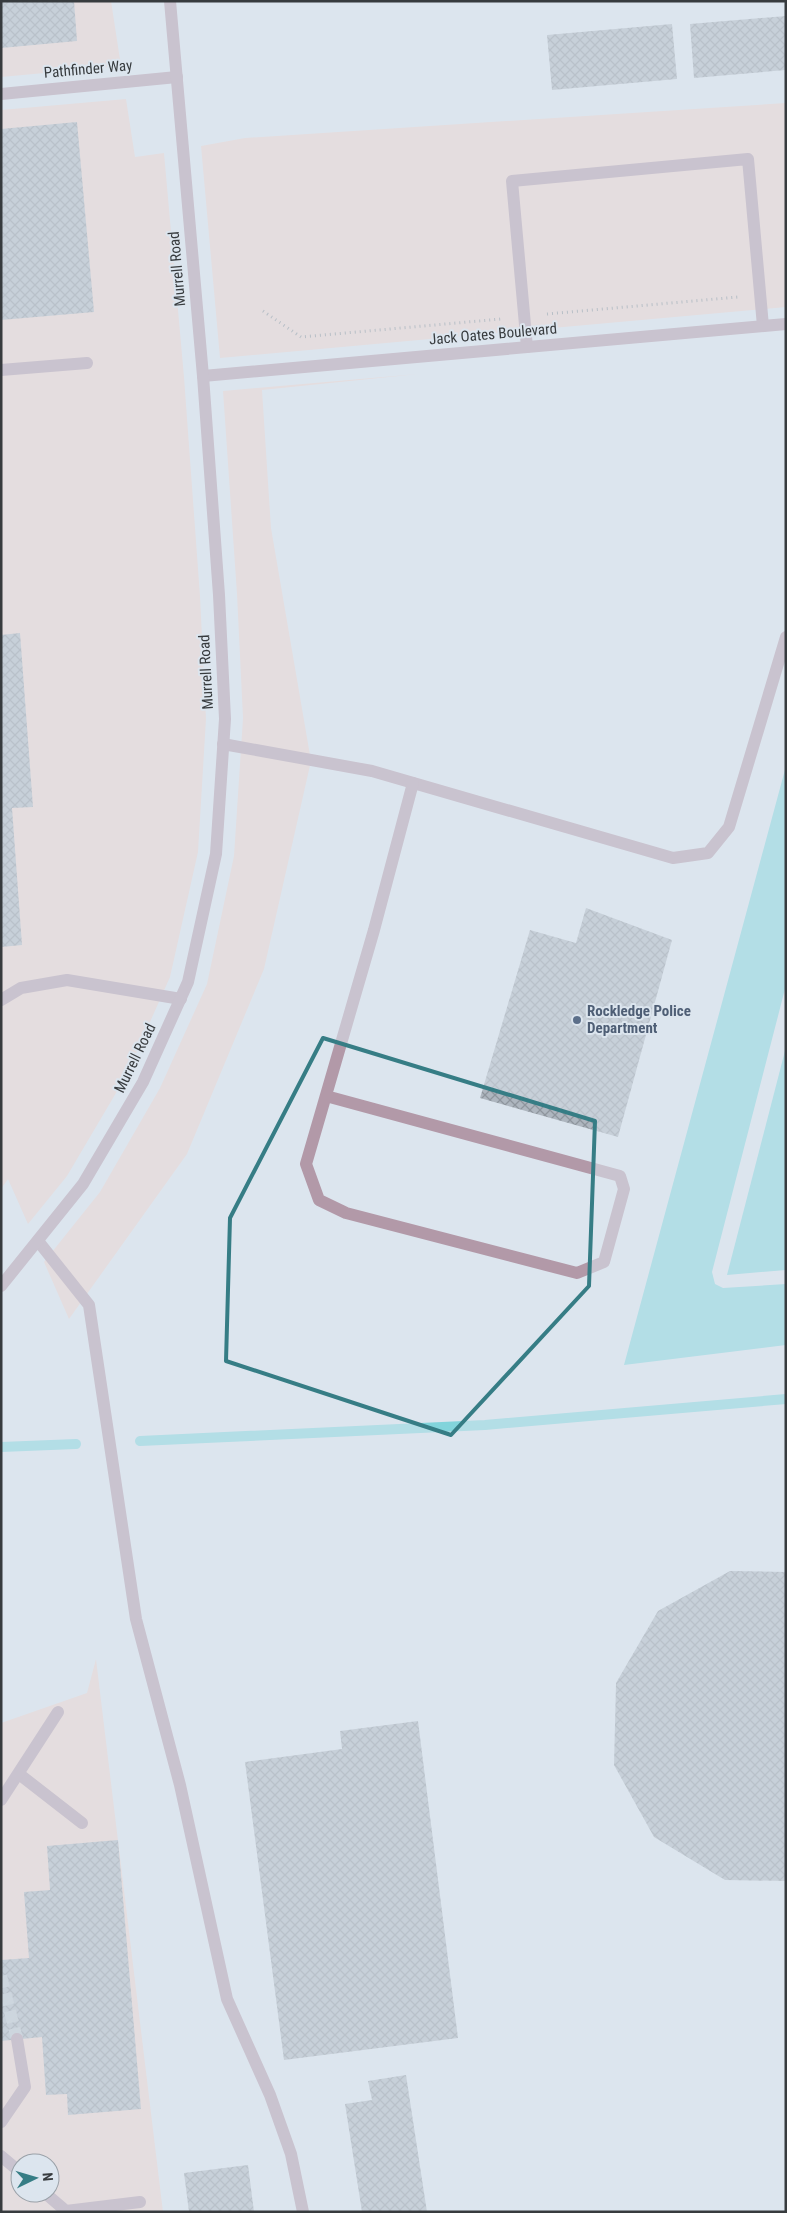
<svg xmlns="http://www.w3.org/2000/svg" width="787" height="2213" font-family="'Roboto Condensed',sans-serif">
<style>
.commercial{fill:#edd3cc;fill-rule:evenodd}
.water{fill:#82d4db}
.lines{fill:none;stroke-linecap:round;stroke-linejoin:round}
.stream{stroke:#82d4db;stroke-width:10}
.building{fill:url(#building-cross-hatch)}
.minor-tunnel{stroke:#bbc3cb;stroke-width:12;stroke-dasharray:12 6;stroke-linecap:butt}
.path{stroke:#8a9096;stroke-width:3;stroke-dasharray:1 4;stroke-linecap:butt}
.minor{stroke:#b299a8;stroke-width:12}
.marked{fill:none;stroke:#367d85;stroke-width:4;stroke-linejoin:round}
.service-dot{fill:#5c6f8a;stroke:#dce5ee;stroke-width:2}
.labels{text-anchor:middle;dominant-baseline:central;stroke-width:4;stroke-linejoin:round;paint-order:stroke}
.street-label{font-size:15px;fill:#373b3e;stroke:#dce5ee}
.service-label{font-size:15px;font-weight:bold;fill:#4e5e75;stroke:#dce5ee;text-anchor:start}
</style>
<defs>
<pattern id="building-cross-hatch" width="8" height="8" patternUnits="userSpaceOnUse" patternTransform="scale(1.25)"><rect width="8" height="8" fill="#aeb6bf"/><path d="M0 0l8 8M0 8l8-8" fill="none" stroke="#8e959d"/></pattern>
</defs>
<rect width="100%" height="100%" fill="#dce5ee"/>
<g class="commercial">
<path d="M1,1H111L121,66L1,77Z"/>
<path d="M126,99L135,157L164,153L184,377L200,596L206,719L198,852L170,977L126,1076L67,1176L28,1224L8,1179L1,1189V110Z"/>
<path d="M786,103V307L220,358L201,146L245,138Z"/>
<path d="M418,374L262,390L271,528L311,761L264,969L187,1154L69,1319L44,1262L100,1192L160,1088L207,984L234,856L243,718L237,594L223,391Z"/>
<path d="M96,1659L163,2212H1V1723L87,1693ZM20,2163H50V2193H20Z"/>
</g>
<g class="water">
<path d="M786,766V985L712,1272L715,1284L723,1288L786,1284V1345L624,1365Z"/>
<path d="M786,1047V1270L727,1275Z"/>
</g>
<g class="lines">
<g class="stream">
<path d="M140,1441L485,1425L786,1399"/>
<path d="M1,1447L76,1444"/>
</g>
</g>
<g class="building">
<path d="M1,1H74L77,41L1,48Z"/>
<path d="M786,16V70L694,78L690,24Z"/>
<path d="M672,24L677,79L552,90L547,35Z"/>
<path d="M77,122L94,312L1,320V129Z"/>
<path d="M20,633L33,807L12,808L22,945L1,947V635Z"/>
<path d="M586,908L672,940L618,1137L480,1098L530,930L576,943Z"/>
<path d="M730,1571L786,1572V1881L725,1880L654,1837L614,1765L616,1683L658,1611Z"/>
<path d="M418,1721L458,2038L284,2060L245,1762L342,1749L340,1731Z"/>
<path d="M118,1840L141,2109L68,2115L67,2094L46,2095L42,2037L1,2041V1960L29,1958L24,1892L50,1890L47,1846Z"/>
<path d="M406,2075L427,2212H362L345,2104L372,2100L368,2081Z"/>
<path d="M248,2165L254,2212H189L184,2173Z"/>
</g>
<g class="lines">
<path class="minor-tunnel" d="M1,1976L17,2039"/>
<g class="path">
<path d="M263,311L301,337L501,319"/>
<path d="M547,314L738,297"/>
</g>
<g class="minor">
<path d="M1,94L177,77"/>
<path d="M527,347L512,181L748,159L763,326"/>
<path d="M1,370L87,363"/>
<path d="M203,376L786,324"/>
<path d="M223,744L372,771L673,858L708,853L729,827L786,637"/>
<path d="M1,1000L21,988L67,980L181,999"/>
<path d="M326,1096L620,1176L624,1189L604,1262L577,1273L346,1213L319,1200L306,1164L374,930L413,783"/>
<path d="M38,1241L89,1305L136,1619L180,1785L227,1999L270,2095L291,2154L303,2212"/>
<path d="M1,1286L83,1184L143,1082L188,982L216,854L225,719L219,595L203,376L170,1"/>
<path d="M19,1774L82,1823"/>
<path d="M1,1800L58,1712"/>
<path d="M1,2122L25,2087L17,2039"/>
<path d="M1,2156L20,2172"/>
<path d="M45,2193L66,2211L140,2202"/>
</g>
</g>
<path d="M0 0H787V2213H0ZM323,1038L595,1121L589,1286L451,1435L226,1361L230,1218Z" fill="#dce5ee" fill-opacity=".55" fill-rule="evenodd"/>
<path class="marked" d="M323,1038L595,1121L589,1286L451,1435L226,1361L230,1218Z"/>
<circle class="service-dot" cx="577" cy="1020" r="5"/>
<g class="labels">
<g class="street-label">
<text transform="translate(88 69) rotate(-5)">Pathfinder Way</text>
<text transform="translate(177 269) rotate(-95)">Murrell Road</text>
<text transform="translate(493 334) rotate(-5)">Jack Oates Boulevard</text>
<text transform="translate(206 672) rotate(-93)">Murrell Road</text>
<text transform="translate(135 1058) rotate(-64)">Murrell Road</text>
</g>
<g class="service-label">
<text x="587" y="1011">Rockledge Police<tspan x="587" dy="17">Department</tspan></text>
</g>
</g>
<rect width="787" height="2213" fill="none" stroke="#373b3e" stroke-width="5"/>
<g transform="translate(35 2178) rotate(85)"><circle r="24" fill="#dce5ee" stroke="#9aa1a8"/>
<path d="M0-4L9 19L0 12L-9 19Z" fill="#367d85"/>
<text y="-8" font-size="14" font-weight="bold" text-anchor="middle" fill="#373b3e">N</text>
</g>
</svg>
